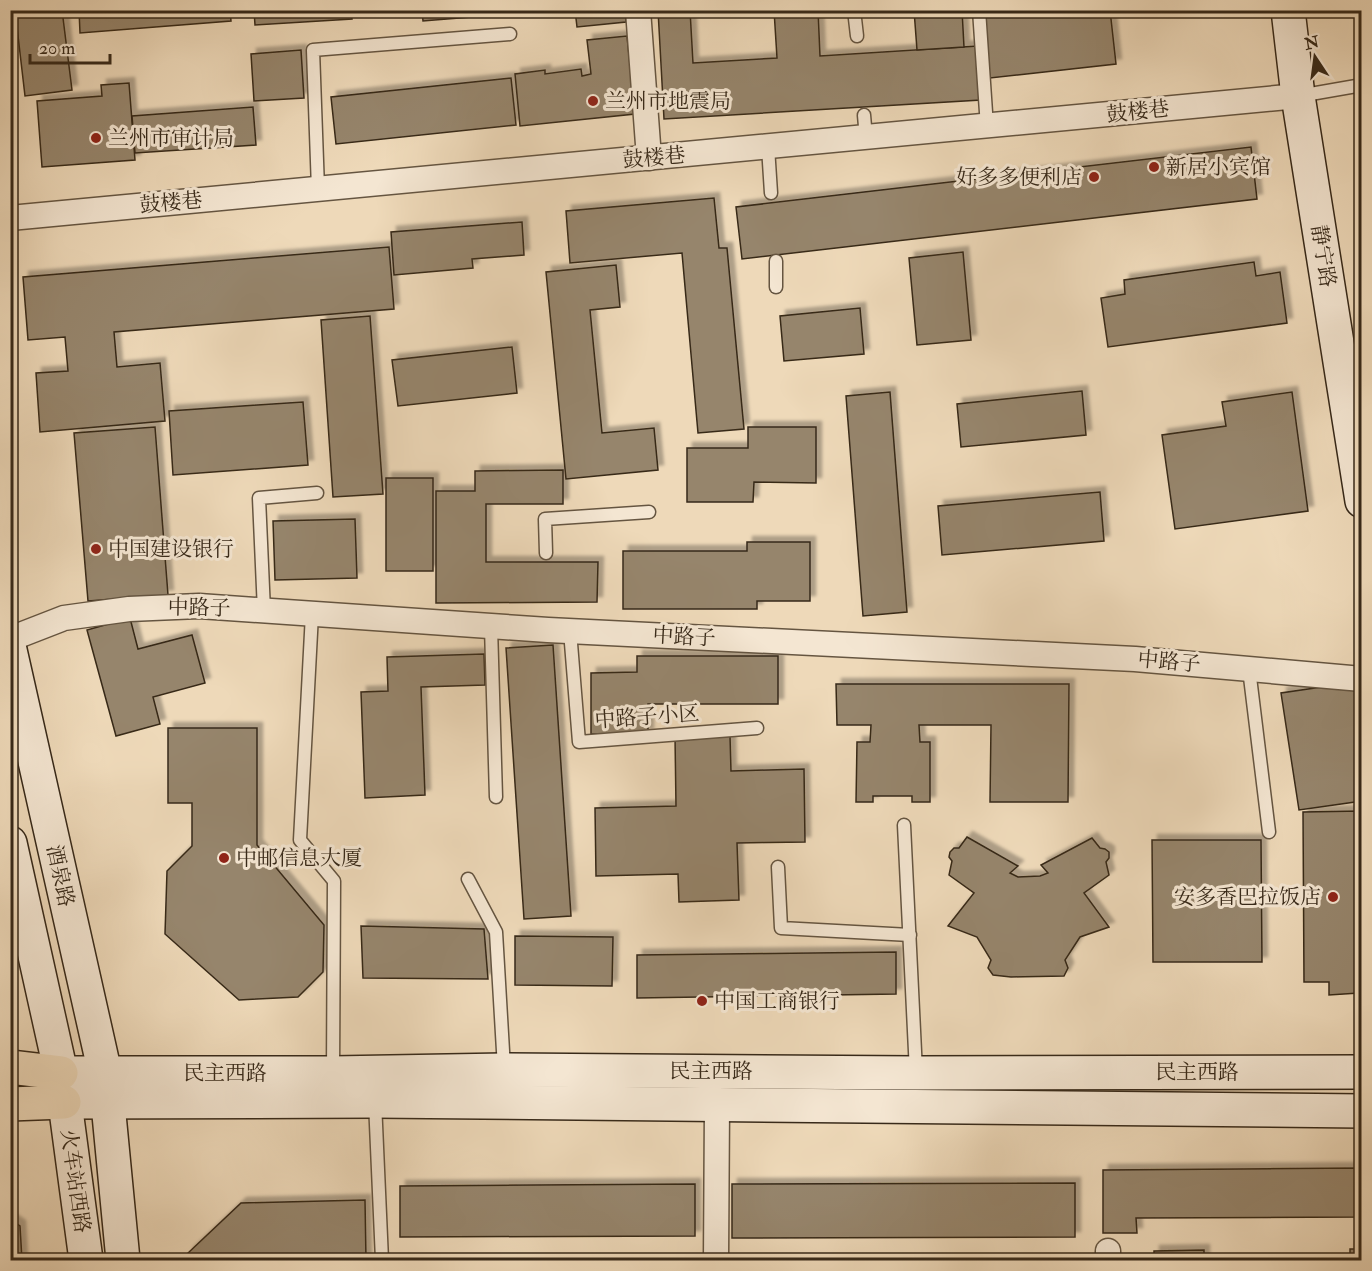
<svg xmlns="http://www.w3.org/2000/svg" width="1372" height="1271" font-family="'IM FELL Double Pica','Noto Serif SC',serif">
<style>
.building{fill:#96856c;stroke:#372919;stroke-width:1.5;filter:url(#shadow)}
.lines{fill:none;stroke-linecap:round;stroke-linejoin:round}
.lane-casing{stroke:#655541;stroke-width:15}
.street-casing{stroke:#655541;stroke-width:27}
.secondary-casing{stroke:#372919;stroke-width:36}
.primary-casing{stroke:#372919;stroke-width:36}
.lane{stroke:#f4e6d2;stroke-width:12}
.street{stroke:#f4e6d2;stroke-width:24}
.secondary{stroke:#f4e6d2;stroke-width:33}
.primary{stroke:#eed9b9;stroke-width:33}
.poi-dot{fill:#8f2418;stroke:#f4e6d2;stroke-width:2}
.labels{text-anchor:middle;dominant-baseline:central;stroke-width:6;stroke-linejoin:round;paint-order:stroke}
.poi-label{font-size:21px;fill:#372919;stroke:#f4e6d2;text-anchor:start}
.street-label{font-size:21px;fill:#372919;stroke:#f4e6d2}
</style>
<defs>
<filter id="shadow"><feDropShadow dx="5.5" dy="-5.5" stdDeviation="1.5" flood-color="#0004"/></filter>
</defs>
<rect width="100%" height="100%" fill="#eed9b9"/>
<filter id="stains"><feTurbulence type="fractalNoise" baseFrequency=".00333" numOctaves="4"/><feColorMatrix values="0 0 0 0 .2 0 0 0 0 .09 0 0 0 0 .02 0 0 0 .5 -.17"/></filter>
<radialGradient id="worn" r=".72"><stop offset=".6" stop-color="#630" stop-opacity="0"/><stop offset="1" stop-color="#630" stop-opacity=".3"/></radialGradient>
<g class="building">
<path d="M15,10H62L72,90L25,96Z"/>
<path d="M79,10H230L231,21L80,33Z"/>
<path d="M254,10H351L352,19L255,25Z"/>
<path d="M422,10H470L471,17L423,21Z"/>
<path d="M575,10H625L626,22L577,27Z"/>
<path d="M658,10H690L693,63L777,58L774,10H818L820,56L978,46L981,100L664,119Z"/>
<path d="M914,10H962L964,47L917,50Z"/>
<path d="M982,10H1110L1116,64L990,78Z"/>
<path d="M627,36L635,114L520,126L515,74L545,70V74L581,69L582,76L591,74L587,40Z"/>
<path d="M301,50L304,98L254,101L251,54Z"/>
<path d="M511,78L516,125L336,144L331,97Z"/>
<path d="M129,83L135,160L42,167L37,101L102,96L101,85Z"/>
<path d="M253,107L256,145L135,153L132,116Z"/>
<path d="M1251,147L1257,199L742,259L736,207Z"/>
<path d="M714,198L719,248H727L744,429L698,433L682,253L570,263L566,211Z"/>
<path d="M522,222L524,255L472,259L473,268L394,275L391,232Z"/>
<path d="M389,247L394,309L114,332L117,367L160,363L165,421L40,432L36,373L68,371L65,337L28,340L23,277Z"/>
<path d="M963,252L971,340L917,345L909,258Z"/>
<path d="M1254,262L1256,276L1280,272L1287,323L1108,347L1101,298L1125,294L1124,280Z"/>
<path d="M616,265L620,307L590,310L602,433L654,428L658,470L566,479L546,272Z"/>
<path d="M860,308L864,354L784,361L780,316Z"/>
<path d="M370,316L383,494L333,497L321,320Z"/>
<path d="M512,347L517,393L398,406L392,360Z"/>
<path d="M1082,391L1086,435L961,447L957,404Z"/>
<path d="M890,392L907,612L863,616L846,396Z"/>
<path d="M1292,392L1308,511L1175,529L1162,435L1226,426L1222,402Z"/>
<path d="M303,402L308,465L173,475L169,411Z"/>
<path d="M155,427L168,595L88,601L74,433Z"/>
<path d="M748,427H816V483L754,482L753,502H687V448H748Z"/>
<path d="M563,470V504H486V562H598L597,602L436,603V491H475V471Z"/>
<rect x="386" y="478" width="47" height="93"/>
<path d="M1100,492L1104,541L942,555L938,506Z"/>
<path d="M355,519L357,578L275,580L273,521Z"/>
<path d="M747,542H810V601H757V609H623V551H747Z"/>
<path d="M130,618L138,649L192,635L205,683L153,697L160,724L116,736L87,630Z"/>
<path d="M553,645L571,916L524,919L506,648Z"/>
<path d="M484,654L485,685L421,687L425,795L365,798L361,692L388,691L387,657Z"/>
<path d="M637,656H778V704H648V734H591V673L637,672Z"/>
<path d="M1356,682L1362,722V801L1299,810L1281,693Z"/>
<path d="M836,684H1069L1068,802H990L991,725H919L920,742H930V802H912V796H873V802H856L857,742H870L871,725H837Z"/>
<path d="M168,728H257V845L324,925L323,972L298,997L239,1000L165,934L167,871L192,846V803H168Z"/>
<path d="M730,736L731,771L804,769L805,842L737,843L739,900L679,902L678,874L596,876L595,808L676,806L675,737Z"/>
<path d="M1362,811V990L1359,993L1329,995V982H1304L1303,812Z"/>
<path d="M967,837L1018,866L1010,873L1018,877L1040,876L1048,873L1041,865L1092,838L1100,848L1105,849L1109,852V858L1106,862L1109,875L1084,893L1109,927L1080,937L1065,960L1068,968L1064,976L1011,977L993,975L988,968L991,960L977,937L948,926L974,893L949,875L952,861L949,857L950,852L954,848H959Z"/>
<path d="M1152,840H1261L1262,962H1153Z"/>
<path d="M361,926L484,929L488,979L363,978Z"/>
<path d="M515,936L613,937L612,986L515,985Z"/>
<path d="M896,952V994L637,998V955Z"/>
<path d="M1362,1168V1217L1136,1218L1137,1233H1103V1170Z"/>
<path d="M1075,1183V1237L732,1238V1184Z"/>
<path d="M695,1184V1236L400,1237V1186Z"/>
<path d="M365,1200L366,1260H188V1253L241,1203Z"/>
<path d="M10,1219L20,1226L22,1260H10Z"/>
<rect x="1350" y="1249" width="12" height="11"/>
<path d="M1204,1250V1260H1154V1251Z"/>
</g>
<g class="lines">
<g class="lane-casing">
<g id="lane">
<path d="M854,10L857,36"/>
<path d="M979,10L987,127"/>
<path d="M1299,96L1362,85"/>
<path d="M864,115L866,138"/>
<path d="M768,147L771,193"/>
<path d="M318,189L313,50L510,34"/>
<path d="M776,261V287"/>
<path d="M546,553L545,519L649,512"/>
<path d="M264,611L259,498L317,493"/>
<path d="M312,614L300,840L334,881L333,1072"/>
<path d="M491,627L496,797"/>
<path d="M570,631L579,742L757,728"/>
<path d="M1249,669L1269,832"/>
<path d="M904,825L916,1072"/>
<path d="M778,867L781,928L910,935"/>
<path d="M468,879L496,932L504,1068"/>
<path d="M375,1102L382,1260"/>
</g>
</g>
<g class="street-casing">
<g id="street">
<path d="M638,10L649,158"/>
<path d="M10,218L1298,96"/>
<path d="M10,639L64,618L129,609L199,606L548,630L1135,659L1362,679"/>
<path d="M716,1260L717,1105"/>
<path d="M1108,1260V1251"/>
</g>
</g>
<g class="secondary-casing">
<g id="secondary">
<path d="M1288,10L1298,96L1362,501"/>
<path d="M10,650L105,1073L123,1260"/>
<path d="M10,843L61,1073L86,1260"/>
<path d="M61,1073H333L504,1070L916,1073L1362,1072"/>
<path d="M64,1102L375,1101L1362,1111"/>
</g>
</g>
<g class="primary-casing">
<g id="primary">
<path d="M10,1067L61,1073"/>
<path d="M10,1104L64,1102"/>
</g>
</g>
<use href="#lane" class="lane"/>
<use href="#street" class="street"/>
<use href="#secondary" class="secondary"/>
<use href="#primary" class="primary"/>
</g>
<g class="poi-dot">
<circle cx="593" cy="101" r="6"/>
<circle cx="96" cy="138" r="6"/>
<circle cx="1154" cy="167" r="6"/>
<circle cx="1094" cy="177" r="6"/>
<circle cx="96" cy="549" r="6"/>
<circle cx="224" cy="858" r="6"/>
<circle cx="1333" cy="897" r="6"/>
<circle cx="702" cy="1001" r="6"/>
</g>
<g class="labels">
<g class="poi-label">
<text x="605" y="101">兰州市地震局</text>
<text x="108" y="138">兰州市审计局</text>
<text x="1166" y="167">新居小宾馆</text>
<text x="1082" y="177" text-anchor="end">好多多便利店</text>
<text x="108" y="549">中国建设银行</text>
<text x="236" y="858">中邮信息大厦</text>
<text x="1321" y="897" text-anchor="end">安多香巴拉饭店</text>
<text x="714" y="1001">中国工商银行</text>
</g>
<g class="street-label">
<text transform="translate(1138 112) rotate(-6)">鼓楼巷</text>
<text transform="translate(654 158) rotate(-5)">鼓楼巷</text>
<text transform="translate(171 203) rotate(-5)">鼓楼巷</text>
<text transform="translate(1323 256) rotate(81)">静宁路</text>
<text transform="translate(199 608) rotate(1)">中路子</text>
<text transform="translate(684 637) rotate(3)">中路子</text>
<text transform="translate(1169 662) rotate(5)">中路子</text>
<text transform="translate(647 717) rotate(-4)">中路子小区</text>
<text transform="translate(60 876) rotate(78)">酒泉路</text>
<text x="711" y="1071">民主西路</text>
<text x="1197" y="1072">民主西路</text>
<text x="225" y="1073">民主西路</text>
<text transform="translate(75 1181) rotate(82)">火车站西路</text>
</g>
</g>
<rect width="1372" height="1271" fill="none" stroke="#eed9b9" stroke-width="36"/>
<rect x="12" y="12" width="1348" height="1247" fill="none" stroke="#372919" stroke-width="3"/>
<rect x="18" y="18" width="1336" height="1235" fill="none" stroke="#372919" stroke-width="1.5"/>
<g transform="translate(1315 57) rotate(347)" stroke="#f4e6d2" stroke-width="4.5" paint-order="stroke">
<path d="M0-4.5L10 22L0 15L-10 22Z" fill="#372919"/>
<text y="-9" font-size="16" font-weight="bold" text-anchor="middle" fill="#372919">N</text>
</g>
<path d="M30 54v9h80v-9" fill="none" stroke="#372919" stroke-width="3"/>
<text x="39" y="54" font-size="18" fill="#372919" stroke="#f4e6d2" stroke-width="4.5" paint-order="stroke">20 m</text>
<rect width="100%" height="100%" filter="url(#stains)"/>
<rect width="100%" height="100%" fill="url(#worn)"/>
</svg>
